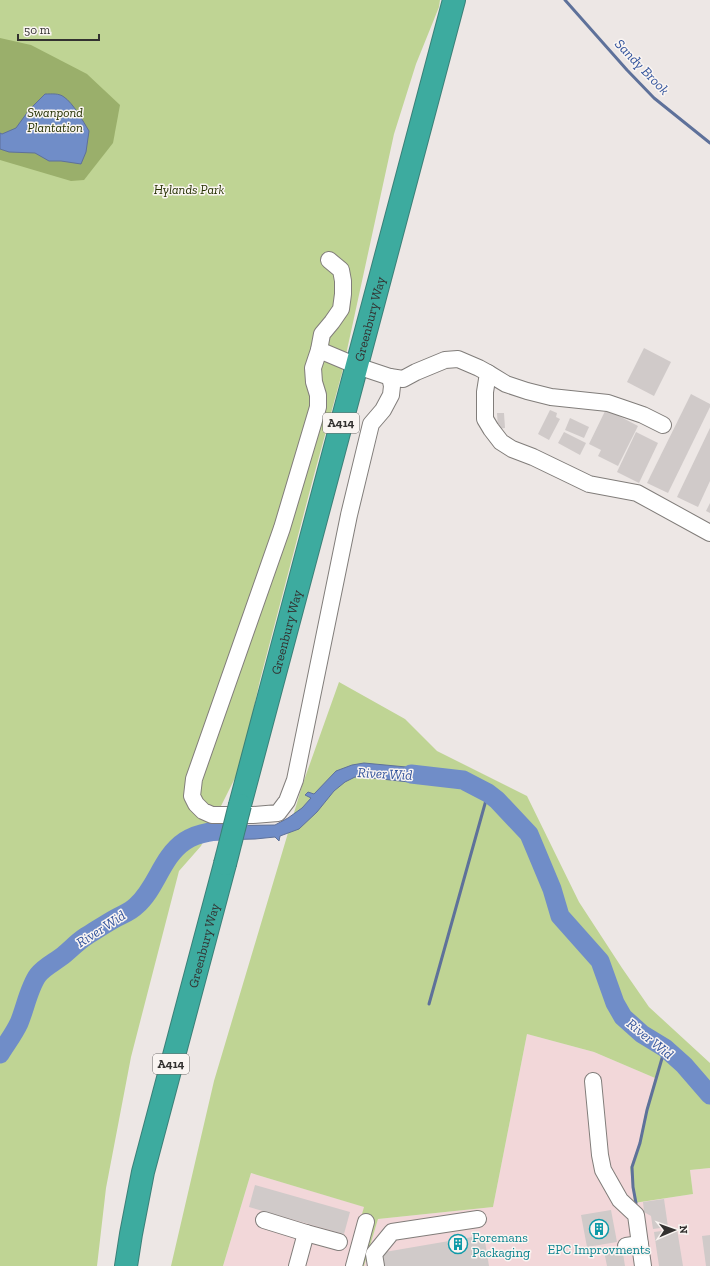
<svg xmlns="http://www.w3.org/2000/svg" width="710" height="1266" font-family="'Zilla Slab',serif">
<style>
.industrial{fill:#f2d7d9}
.green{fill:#bfd494}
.forest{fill:#9aaf6b}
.water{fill:#708dc8;stroke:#5e719a}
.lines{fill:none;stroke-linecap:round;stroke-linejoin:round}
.stream{stroke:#5e719a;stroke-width:3}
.river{stroke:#708dc8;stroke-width:19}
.building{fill:#d0cac9}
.minor-casing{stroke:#817d7a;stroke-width:18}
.highway-casing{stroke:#3a8078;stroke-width:24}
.minor{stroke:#fff;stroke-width:16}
.highway{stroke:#3dab9f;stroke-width:22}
.highway-bridge-casing{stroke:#3a8078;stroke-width:24;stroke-linecap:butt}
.highway-bridge{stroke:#3dab9f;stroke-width:22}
.labels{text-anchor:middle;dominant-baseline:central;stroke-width:3;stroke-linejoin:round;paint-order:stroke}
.shield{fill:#faf5f2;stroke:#6f6c6a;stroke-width:1}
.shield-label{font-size:12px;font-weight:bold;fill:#333130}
.park-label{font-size:13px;font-style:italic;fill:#253100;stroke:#faf5f2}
.street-label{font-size:13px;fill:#333130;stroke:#faf5f2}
.culture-label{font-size:13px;fill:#0d838f;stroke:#faf5f2;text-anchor:start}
.water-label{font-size:14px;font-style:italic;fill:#32539c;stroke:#faf5f2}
</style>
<rect width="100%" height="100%" fill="#ede7e5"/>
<g class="industrial">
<path d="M527,1034L594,1052L655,1078L645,1113L639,1143L630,1168L635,1203L693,1194L690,1170L710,1168V1266H364L378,1219L493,1207Z"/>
<path d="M251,1173L365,1207L347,1266H223Z"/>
</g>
<g class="green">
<path d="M0,0H440L439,7L416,64L394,134L342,373L314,475L260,680L241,766L201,846L179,871L131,1057L106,1188L97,1266H0Z"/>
<path d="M339,682L405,719L437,751L527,796L579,902L622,968L649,1007L710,1063V1168L690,1170L693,1194L634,1203L630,1168L639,1143L645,1113L655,1078L594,1052L527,1034L493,1207L378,1219L364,1266H347L364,1207L251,1173L223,1266H171L214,1081L302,786Z"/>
</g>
<path class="forest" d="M0,38L31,45L87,74L120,105L113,143L84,180L71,181L0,160Z"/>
<g class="water">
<path d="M45,94C52,94 59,93 64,97C73,103 83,121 89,131L86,152L81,164L61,161H49L35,153L9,152L0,149V133L2,134L16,128L29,110Z"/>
<path d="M364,763L438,770L437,785L372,778L355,777L345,782L334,791L317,812L299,829L280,836L279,841L275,837L255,839L213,840L216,826L275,825L288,818L302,808L311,798L305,795L308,792L314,794L336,771L352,765Z"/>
</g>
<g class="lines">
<g class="stream">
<path d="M565,0L627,70L654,98L710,143"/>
<path d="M429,1004L488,793"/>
<path d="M636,1203L633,1187L632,1167L640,1143L647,1110L665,1048"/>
</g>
<g class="river">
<path d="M411,774L463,780L488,793L497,800L529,834L552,889L560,916L600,961L615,1003L623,1017L642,1034L665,1048L684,1065L710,1095"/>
<path d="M0,1054C6,1044 14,1034 19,1023C25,1009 29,987 38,975C44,967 53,963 61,957C69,951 76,943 85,937C95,931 105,924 116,918C123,914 130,912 136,906C157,888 161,857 185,841C202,830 221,831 240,830"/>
</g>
</g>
<g class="building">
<path d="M644,348L671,362L654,396L627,382Z"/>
<path d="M691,394L710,404V407L668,493L647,483Z"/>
<path d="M607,407L620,414L619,416L638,426L618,466L598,456L601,450L589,444Z"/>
<path d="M550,410L557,413L556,417L560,419L549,440L538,434Z"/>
<path d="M497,413H504L505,428L498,429Z"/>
<path d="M570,418L589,427L584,438L565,430Z"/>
<path d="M710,428V481L698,507L677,497Z"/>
<path d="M564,432L586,443L580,455L558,443Z"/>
<path d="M636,432L658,443L639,483L617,472Z"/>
<path d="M710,503V513L706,511Z"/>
<path d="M255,1185L350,1212L344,1234L249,1207Z"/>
<path d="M664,1199L668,1227L653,1229L651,1216L644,1212L643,1202Z"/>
<path d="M611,1210L617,1242L587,1247L581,1215Z"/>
<path d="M677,1229L683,1266H659L654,1232Z"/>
<path d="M484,1235L489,1266H381L379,1253Z"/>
<path d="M710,1235V1266H706L702,1236Z"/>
<path d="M622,1247L625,1266H607L604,1251Z"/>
</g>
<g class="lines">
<g class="minor-casing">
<g id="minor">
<path d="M329,260L341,270L343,281V294L341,309L332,322L322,334L319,350L313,368L314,382L318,395V407L282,528L194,779L192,796L196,804L203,811L212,815H253L278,813L287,801L295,780L349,515L371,424L383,410L391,395L392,386L390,377L403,379L416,372L445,360L458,359L479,368L488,373L485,392V419L491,429L501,442L512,449L533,457L589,484L637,493L710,533"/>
<path d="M319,350L357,366L390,377"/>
<path d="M488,373L506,384L527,391L551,397L608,403L643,415L663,425"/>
<path d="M593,1081L600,1155L603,1170L620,1200L636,1215L643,1266"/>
<path d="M264,1220L306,1233L297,1266"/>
<path d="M306,1233L339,1242"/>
<path d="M626,1246L640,1244"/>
<path d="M354,1266L366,1222"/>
<path d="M376,1266L374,1254L392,1232L478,1219"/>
</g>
</g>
<g class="highway-casing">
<g id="highway">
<path id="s1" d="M240,805L454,0"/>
<path id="s2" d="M126,1266L131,1234L143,1172L225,864"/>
</g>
</g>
<use href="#minor" class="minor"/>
<use href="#highway" class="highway"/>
<g class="highway-bridge-casing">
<path id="highway-bridge" d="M225,864L240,805"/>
</g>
<use href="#highway-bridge" class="highway-bridge"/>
</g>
<defs>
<g id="building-ring" transform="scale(1)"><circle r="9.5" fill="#faf5f2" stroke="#0f9aa8" stroke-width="1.5"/><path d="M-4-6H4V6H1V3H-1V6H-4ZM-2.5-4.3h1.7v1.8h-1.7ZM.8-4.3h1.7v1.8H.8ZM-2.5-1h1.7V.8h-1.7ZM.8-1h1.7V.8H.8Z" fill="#0f9aa8"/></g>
</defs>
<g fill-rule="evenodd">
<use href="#building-ring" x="599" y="1229"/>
<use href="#building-ring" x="458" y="1244"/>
</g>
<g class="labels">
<g class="shield">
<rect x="323" y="413" width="36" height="20" rx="3"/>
<rect x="153" y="1054" width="36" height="20" rx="3"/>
</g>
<g class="shield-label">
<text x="341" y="423">A414</text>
<text x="171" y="1064">A414</text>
</g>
<g class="park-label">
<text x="55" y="112">Swanpond<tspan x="55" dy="15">Plantation</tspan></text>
<text x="189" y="189">Hylands Park</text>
</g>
<g class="street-label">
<text stroke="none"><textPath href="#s1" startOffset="503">Greenbury Way</textPath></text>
<text stroke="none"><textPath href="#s1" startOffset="179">Greenbury Way</textPath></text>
<text stroke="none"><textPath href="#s2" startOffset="330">Greenbury Way</textPath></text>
</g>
<g class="culture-label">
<text x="472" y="1237">Foremans<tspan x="472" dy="15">Packaging</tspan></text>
<text x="599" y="1249" text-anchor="middle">EPC Improvments</text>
</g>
<g class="water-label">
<text transform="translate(642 67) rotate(46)">Sandy Brook</text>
<text transform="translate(385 774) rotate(3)">River Wid</text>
<text transform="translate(101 929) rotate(-33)">River Wid</text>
<text transform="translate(650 1039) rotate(39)">River Wid</text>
</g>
</g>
<g transform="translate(674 1230) rotate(88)" stroke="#faf5f2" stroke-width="3" paint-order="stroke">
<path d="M0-3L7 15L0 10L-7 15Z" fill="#333130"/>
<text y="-6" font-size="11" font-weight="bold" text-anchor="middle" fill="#333130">N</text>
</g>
<path d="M18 34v6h81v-6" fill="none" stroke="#333130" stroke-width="2"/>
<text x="24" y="34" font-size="12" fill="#333130" stroke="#faf5f2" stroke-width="3" paint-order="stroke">50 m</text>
</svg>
